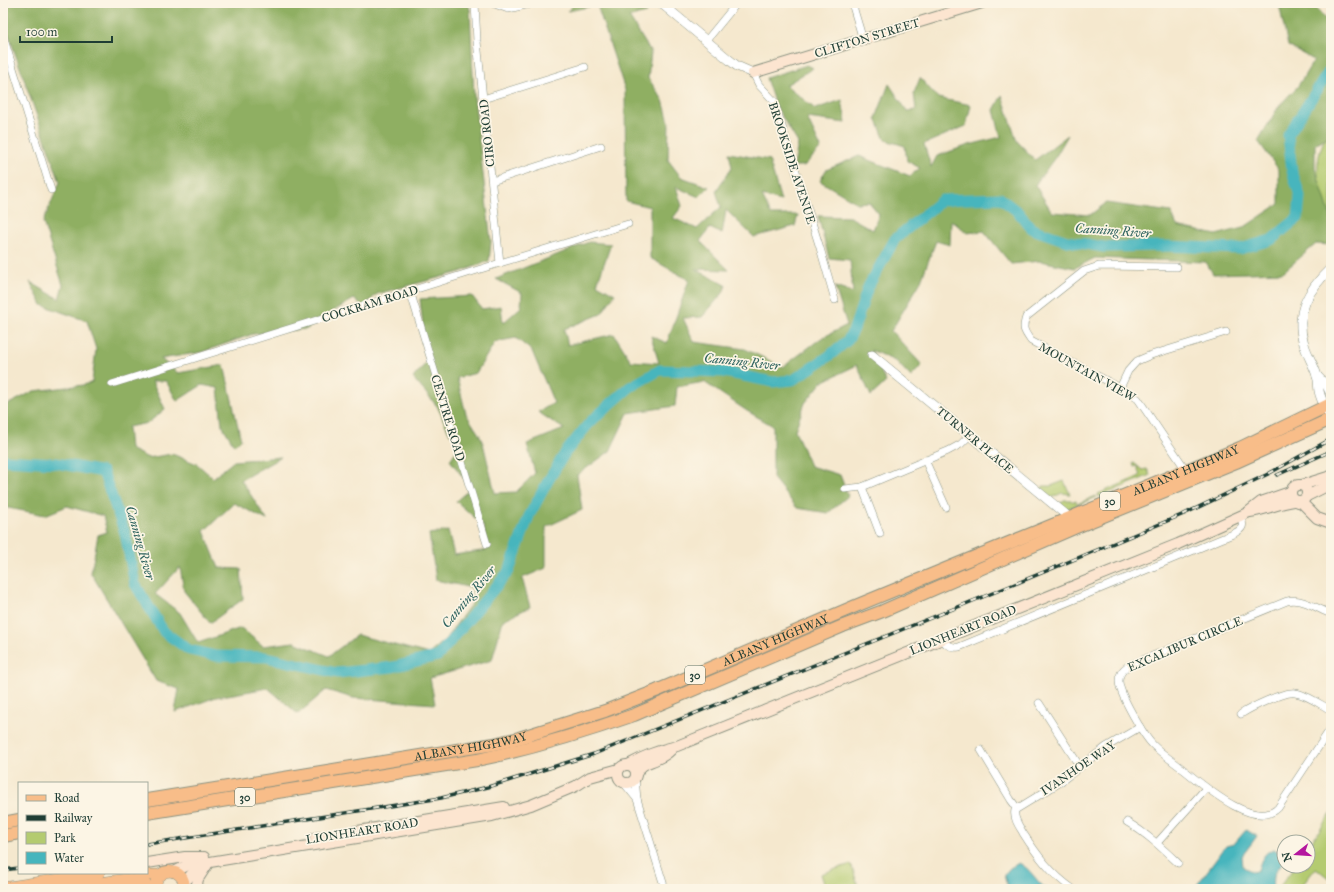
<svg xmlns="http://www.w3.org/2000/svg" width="1334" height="892" font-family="'IM FELL Great Primer',serif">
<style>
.green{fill:#b4cb70;stroke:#6a8452}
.forest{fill:#8faf62;stroke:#57764b;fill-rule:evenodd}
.water{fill:#46b5bd;stroke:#327978}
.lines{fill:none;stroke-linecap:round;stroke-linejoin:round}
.river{stroke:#46b5bd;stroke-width:11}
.minor-casing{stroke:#8a9281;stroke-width:8}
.tertiary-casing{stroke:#8a9281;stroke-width:10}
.secondary-casing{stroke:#8a9281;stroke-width:12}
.primary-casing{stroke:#8a9281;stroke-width:12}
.trunk-casing{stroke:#8a9281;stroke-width:14}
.minor{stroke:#fff;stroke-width:7}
.tertiary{stroke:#fff;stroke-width:9}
.secondary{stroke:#fce5d0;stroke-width:10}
.primary{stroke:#f8bd89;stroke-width:11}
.trunk{stroke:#f8bd89;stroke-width:12}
.rail-casing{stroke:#1f3d34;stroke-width:3.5}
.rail{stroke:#fcf5e5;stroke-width:2;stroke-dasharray:6;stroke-linecap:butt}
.labels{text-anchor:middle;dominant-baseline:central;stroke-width:3.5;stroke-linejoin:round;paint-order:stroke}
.shield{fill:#fcf5e5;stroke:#617469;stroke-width:1}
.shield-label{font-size:11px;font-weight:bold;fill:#1f3d34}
.street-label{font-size:12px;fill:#1f3d34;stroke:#fcf5e5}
.water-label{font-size:13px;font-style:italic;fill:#2b615d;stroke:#fcf5e5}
</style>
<rect width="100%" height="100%" fill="#fcf5e5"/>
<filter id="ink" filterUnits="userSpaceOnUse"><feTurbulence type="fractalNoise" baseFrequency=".025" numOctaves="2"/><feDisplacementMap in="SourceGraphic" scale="8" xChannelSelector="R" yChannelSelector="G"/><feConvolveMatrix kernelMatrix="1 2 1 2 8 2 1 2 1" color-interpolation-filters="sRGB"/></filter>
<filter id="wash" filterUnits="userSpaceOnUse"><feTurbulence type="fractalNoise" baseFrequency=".012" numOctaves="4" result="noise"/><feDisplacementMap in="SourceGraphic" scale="16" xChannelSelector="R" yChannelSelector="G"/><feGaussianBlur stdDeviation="0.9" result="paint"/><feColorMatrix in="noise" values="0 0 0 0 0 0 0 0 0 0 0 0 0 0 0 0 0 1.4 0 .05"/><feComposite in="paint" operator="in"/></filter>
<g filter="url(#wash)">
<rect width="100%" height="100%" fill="#f5e8ce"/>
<g class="green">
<path d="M1331,126V221C1318,181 1309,166 1331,126Z"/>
<path d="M1133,463H1134L1142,470L1147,469L1150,475L1099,497L1098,494L1140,476L1137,466L1134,467Z"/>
<path d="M1064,481L1070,494L1062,493L1051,498L1041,490L1043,486H1051Z"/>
<path d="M1096,496L1097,497L1067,509L1060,505V503L1064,500H1071L1073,502L1076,501L1077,504Z"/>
<path d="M1331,813V880L1316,868L1299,889H1278L1295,866H1308V847Z"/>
<path d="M851,864L859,889H826L821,874Z"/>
</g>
<g class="forest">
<path d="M3,3H468L470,10L474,97L491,242L489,261L460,272L377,294L363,307L354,299L325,316L307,329L253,334L202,352L161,359L178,373L224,365L241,440L234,445L222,425L218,388L202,385L177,401L166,381H152L165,409L148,423L128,427L130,449L148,458L172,454L197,464L213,478L234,461L281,457L241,480L267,520L234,503L204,531L219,568L241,569L243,599L210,623L184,591L180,567L155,594L180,613L198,643L241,628L263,646L294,642L329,656L357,635L429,654L444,641L474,600L472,588L436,580L429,534L448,531L454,555L488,550L483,525L456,501L471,488L450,460L463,441L450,434L437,406L413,378L427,362L420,299L472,296L482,309L501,306L503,323L521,307L522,293L496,279L589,242L611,244L597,284L615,294L601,314L564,329L568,345L614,334L631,361L659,363L651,336L667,343L689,280L650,258V207L626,201L625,90L597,5L568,11L575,3H639L647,13L629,17L651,52L648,78L663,100L669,122L668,160L681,177L709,187L699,197L676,187L682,206L673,218L697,229L721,207L716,191L732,167L729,153L769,160L781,201L762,196L771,215H798L795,226L754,237L726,210L722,234L710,228L700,241L729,270L695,269L726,285L723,293L702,317L683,318L694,342L745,349L783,367L820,339L847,325L835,287L853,293L850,260L829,258L818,216L850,217L873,230L879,214L869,202L857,203L820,181L826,170L859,156L910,176L920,168L907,161L905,146L885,140L876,118L889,84L907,111L916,110L914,93L920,78L938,98L971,105L966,126L924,144L931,167L937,156L969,145L1001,137L994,110L1002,95L1017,141L1035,160L1068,135L1056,156L1035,185L1052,212L1090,215L1106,203L1171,212L1177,226L1216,235L1243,228L1279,204V170L1258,141L1279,106L1298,86L1314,60L1288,46L1279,4L1283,3H1315V7L1331,25V135L1315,144V168L1331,217V245L1316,244L1283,272L1213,274L1206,262L1095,258L1075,268L1040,261L1011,264L984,231L967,233L951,220L950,245L936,241L920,283L891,331L922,365L911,377L897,362L871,350L886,382L871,396L857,365L822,382L805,403L795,430L810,466L840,475L848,496L828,513L797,508L773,478V426L747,411L704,382L677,387L675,406L628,413L610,451L577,475L582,510L546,527V568L522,578L530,607L503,620L492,660L430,678L435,704L353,698L326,690L298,714L268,688L216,697L175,712L179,689L156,681L91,573L98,535L107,532L103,516L67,506L45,515L3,507V407L34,391L84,385L92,382L96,349L87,321L42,305L30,282L59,299L63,285L43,222L60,182L3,19ZM516,338L532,351L554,403L538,412L564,429L527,444L535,473L516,492L495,493L482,439L466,414L457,378L476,373L495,342Z"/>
<path d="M807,65L813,68L786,85L815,109L842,100L846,123L807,118L821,148L804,166H794L798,143L775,105L766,78Z"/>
</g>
<g class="water">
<path d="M1246,830L1257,836L1242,856L1243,867L1253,872L1258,870C1261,860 1264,852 1274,849L1284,856C1284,864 1278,866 1275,873C1272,880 1276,882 1270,889H1194L1226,846L1234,844Z"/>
<path d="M1019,863C1031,869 1035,880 1046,889H1008L1004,875L1010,868Z"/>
</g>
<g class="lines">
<path class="river" d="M3,460L56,463L103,472L125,533L135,584L164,632L189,650L216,656L266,657L337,673L393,667L438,656L509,571L529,516L548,481L565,453L590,422L630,387L660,370L724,372L773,382L793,380L829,356L848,340L854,329L868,287L895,239L942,200L1000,198L1018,212L1032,229L1067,241L1104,247L1165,246L1240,249L1271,240L1298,218L1300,196L1292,171L1288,135L1331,68"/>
</g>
</g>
<g filter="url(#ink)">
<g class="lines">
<g class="minor-casing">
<g id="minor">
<path d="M475,3L477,41L500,263"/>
<path d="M492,3L508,9L535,3"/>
<path d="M852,3L863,40"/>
<path d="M3,36L51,190"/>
<path d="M706,41L737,3"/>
<path d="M753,73L759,85L774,101L820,248L835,300"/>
<path d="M483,99L585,67"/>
<path d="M492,181L601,146"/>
<path d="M1177,267L1099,266L1084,271L1026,317C1022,329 1024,331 1031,341L1111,383L1132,395L1138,399L1182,464L1186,472"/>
<path d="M410,291L487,544"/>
<path d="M112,384L500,263L628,224"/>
<path d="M1120,388L1128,371L1137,361L1151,355L1226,332"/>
<path d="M925,460L946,507"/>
<path d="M862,487L880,534"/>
<path d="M845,489L862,487L948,451L961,444L970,435"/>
<path d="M1331,614C1318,609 1301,597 1287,601L1128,666C1122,670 1119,674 1119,681C1119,694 1144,736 1153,745C1162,754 1174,762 1184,770C1203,785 1255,831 1278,808L1331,728"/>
<path d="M942,638C945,645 951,648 959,647L1233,534C1243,529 1245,526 1240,516"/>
<path d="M1039,703L1080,767"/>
<path d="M1241,714C1250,708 1284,691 1295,693C1306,694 1321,705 1331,710"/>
<path d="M981,750L1011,800L1017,808"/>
<path d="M635,778L637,799L665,889"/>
<path d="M623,782L637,799"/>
<path d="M1127,822C1146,833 1162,848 1178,863"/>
<path d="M1157,843L1206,788"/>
<path d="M1073,889C1051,874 1037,855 1023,833C1019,826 1013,818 1015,810L1059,783L1106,747L1140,727"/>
</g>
</g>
<g class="tertiary-casing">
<g id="tertiary">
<path d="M661,3L727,58L737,66L753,73"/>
<path d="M872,355L1064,513L1069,518L1072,523"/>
<path d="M1317,376L1327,386L1331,394"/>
<path d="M1331,419C1327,410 1321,401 1319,391C1318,386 1319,381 1317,376C1314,365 1307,355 1304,344C1294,312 1309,289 1331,268"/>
</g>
</g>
<g class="secondary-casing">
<g id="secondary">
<path d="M753,73L982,3"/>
<circle cx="1299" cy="493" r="8"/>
<path d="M1302,485L1331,476"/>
<path d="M1307,496L1331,484"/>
<path d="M1298,502L1302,503L1317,518L1331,523"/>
<path d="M1250,512C1265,510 1279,503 1294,501"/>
<path d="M628,765C644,756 659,750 677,746L1178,544L1247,513L1261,502L1290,492"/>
<circle cx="627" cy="774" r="9"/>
<path d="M636,774C642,762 648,764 659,758C664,756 668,753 672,749"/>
<path d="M315,838L504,807"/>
<path d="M147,863L185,857H201"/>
<path d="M174,872L204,857"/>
<path d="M184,883L196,869L210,862L492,816L531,805L576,786L590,777L619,769"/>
<path d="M196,889L198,879L207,865"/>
</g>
</g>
<g class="primary-casing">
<g id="primary">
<path d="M139,873L146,875H161"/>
<path d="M114,883L133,889"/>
<path d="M3,888L99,873"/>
<path d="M61,889L127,879L141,882L153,889"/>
<path d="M156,889C153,865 187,866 184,889"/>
</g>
</g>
<g class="trunk-casing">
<g id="trunk">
<path id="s1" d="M147,800L494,744L519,738L605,711L656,691L858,605L1240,448L1331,404"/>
<path d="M147,813L477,760C530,749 583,733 634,715L843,626L883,611L1074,528L1236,462L1331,419"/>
<path d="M3,823L19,820"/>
<path d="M3,836L19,833"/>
</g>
</g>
<use href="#minor" class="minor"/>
<use href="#tertiary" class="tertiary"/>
<use href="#secondary" class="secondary"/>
<use href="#primary" class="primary"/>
<use href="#trunk" class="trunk"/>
<g class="rail-casing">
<g id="rail">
<path d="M1277,475L1331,451"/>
<path d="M147,844L441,798L488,787L594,754L1005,588L1184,514L1268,474L1331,439"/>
<path d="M3,870L19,868"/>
</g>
</g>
<use href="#rail" class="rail"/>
</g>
</g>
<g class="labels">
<g class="shield">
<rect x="1100" y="492" width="20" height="18" rx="3"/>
<rect x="685" y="666" width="20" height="18" rx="3"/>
<rect x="235" y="788" width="20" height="18" rx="3"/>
</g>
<g class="shield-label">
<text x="1110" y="501">30</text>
<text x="695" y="675">30</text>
<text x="245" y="797">30</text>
</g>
<g class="street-label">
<text transform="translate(867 38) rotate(-17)">CLIFTON STREET</text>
<text transform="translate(487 133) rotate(-96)">CIRO ROAD</text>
<text transform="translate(792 163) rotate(72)">BROOKSIDE AVENUE</text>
<text transform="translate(370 304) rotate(-17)">COCKRAM ROAD</text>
<text transform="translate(1087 372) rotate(29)">MOUNTAIN VIEW</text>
<text transform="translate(448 418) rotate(73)">CENTRE ROAD</text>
<text transform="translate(975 440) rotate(40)">TURNER PLACE</text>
<text stroke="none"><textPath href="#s1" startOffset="1096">ALBANY HIGHWAY</textPath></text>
<text transform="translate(963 630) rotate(-22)">LIONHEART ROAD</text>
<text stroke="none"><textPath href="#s1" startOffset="652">ALBANY HIGHWAY</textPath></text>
<text transform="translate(1185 644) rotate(-23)">EXCALIBUR CIRCLE</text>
<text stroke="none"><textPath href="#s1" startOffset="328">ALBANY HIGHWAY</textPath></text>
<text transform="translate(1078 768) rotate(-34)">IVANHOE WAY</text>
<text transform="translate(362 831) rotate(-9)">LIONHEART ROAD</text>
</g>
<g class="water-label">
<text transform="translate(1113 231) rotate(4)">Canning River</text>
<text transform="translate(742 362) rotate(6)">Canning River</text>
<text transform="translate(140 543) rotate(74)">Canning River</text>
<text transform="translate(469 597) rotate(-50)">Canning River</text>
</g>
</g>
<rect width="1334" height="892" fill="none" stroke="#fcf5e5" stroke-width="16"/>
<rect x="18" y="782" width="130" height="92" fill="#fcf5e5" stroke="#a4ab9e"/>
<rect x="26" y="795" width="20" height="6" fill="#f8bd89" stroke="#a4ab9e"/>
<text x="54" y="802" font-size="12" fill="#1f3d34">Road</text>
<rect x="26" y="815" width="20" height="6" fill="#1f3d34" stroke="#a4ab9e"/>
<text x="54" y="822" font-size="12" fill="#1f3d34">Railway</text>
<rect x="26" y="832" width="20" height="12" fill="#b4cb70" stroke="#a4ab9e"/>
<text x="54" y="842" font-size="12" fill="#1f3d34">Park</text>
<rect x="26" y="852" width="20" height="12" fill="#46b5bd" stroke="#a4ab9e"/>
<text x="54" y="862" font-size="12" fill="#1f3d34">Water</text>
<g transform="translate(1296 854) rotate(253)"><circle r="19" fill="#fcf5e5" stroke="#a4ab9e"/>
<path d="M0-3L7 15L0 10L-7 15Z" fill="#b5179e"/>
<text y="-6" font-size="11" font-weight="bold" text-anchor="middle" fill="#1f3d34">N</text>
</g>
<path d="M20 36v6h92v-6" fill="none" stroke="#1f3d34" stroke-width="2"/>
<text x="26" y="36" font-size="12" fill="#1f3d34" stroke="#fcf5e5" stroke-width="3" paint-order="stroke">100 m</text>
</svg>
